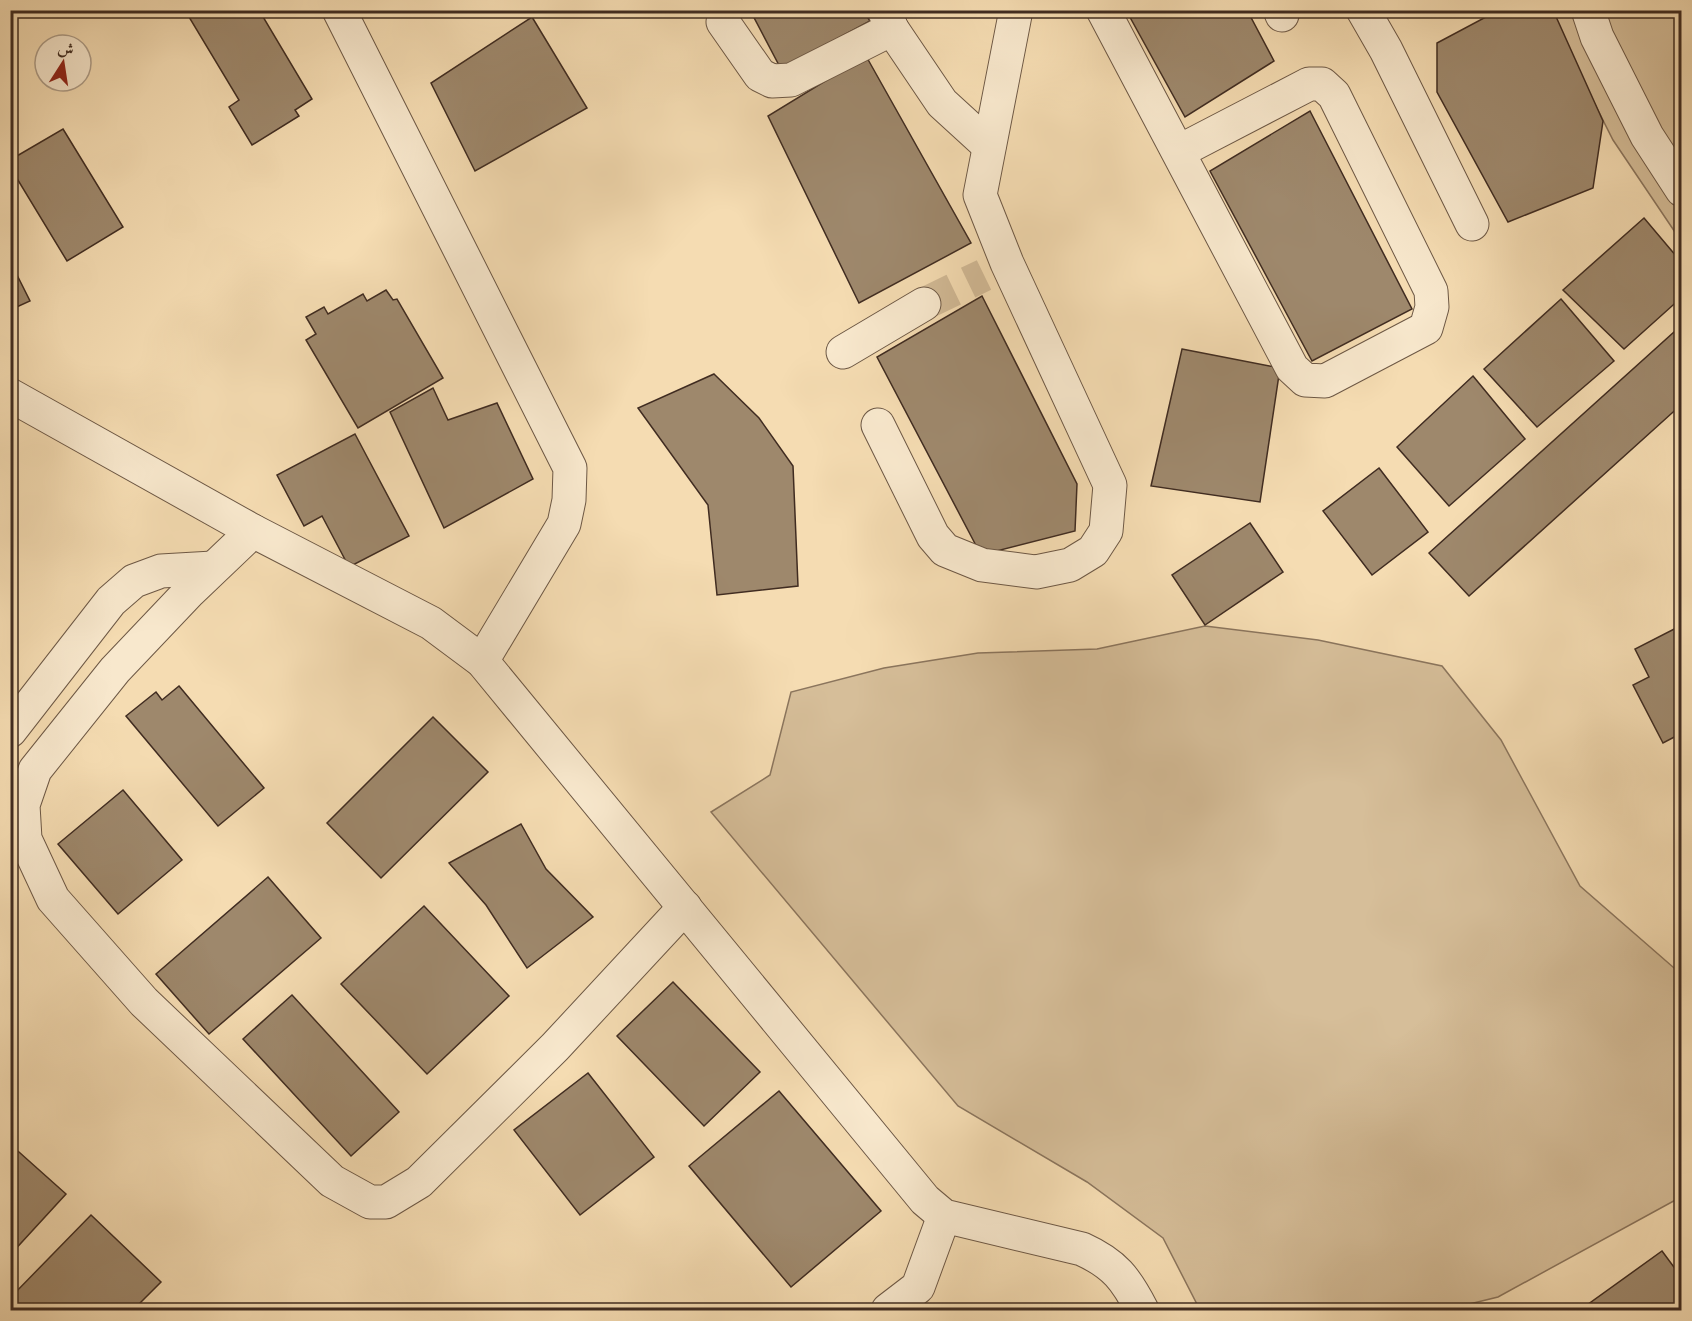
<svg xmlns="http://www.w3.org/2000/svg" width="1692" height="1321" font-family="'Gentium Book Plus',Amiri,serif">
<style>
.green{fill:#d6be99;stroke:#8b755d;stroke-width:1.5}
.building{fill:#9e886c;stroke:#402c21;stroke-width:1.5}
.lines{fill:none;stroke-linecap:round;stroke-linejoin:round}
.minor-tunnel{stroke:#d1b995;stroke-width:33;stroke-dasharray:33 16;stroke-linecap:butt}
.minor-casing{stroke:#6d5845;stroke-width:35}
.minor{stroke:#f8e8cd;stroke-width:33}
</style>
<rect width="100%" height="100%" fill="#f5dcb2"/>
<filter id="stains"><feTurbulence type="fractalNoise" baseFrequency=".00333" numOctaves="4"/><feColorMatrix values="0 0 0 0 .2 0 0 0 0 .09 0 0 0 0 .02 0 0 0 .5 -.17"/></filter>
<radialGradient id="worn" r=".72"><stop offset=".6" stop-color="#630" stop-opacity="0"/><stop offset="1" stop-color="#630" stop-opacity=".3"/></radialGradient>
<g class="green">
<path d="M1548,11H1681V241L1613,140Z"/>
<path d="M1205,626L1318,640L1442,666L1501,740L1580,886L1681,974V1197L1498,1297L1445,1310H1200L1163,1238L1087,1182L958,1106L711,812L770,775L791,692L884,668L978,653L1097,649Z"/>
</g>
<g class="building">
<path d="M199,10H259L312,99L295,110L299,116L252,145L229,107L239,100L189,17Z"/>
<path d="M750,10H863L870,21L781,69Z"/>
<path d="M1126,10H1247L1274,61L1185,117Z"/>
<path d="M1499,10H1553L1603,121L1593,188L1508,222L1437,92V43Z"/>
<path d="M532,17L587,108L475,171L431,83Z"/>
<path d="M866,56L971,243L859,303L768,116Z"/>
<path d="M1310,111L1412,309L1312,361L1210,171Z"/>
<path d="M63,129L123,227L67,261L10,167V160Z"/>
<path d="M1644,218L1682,263V297L1624,349L1563,290Z"/>
<path d="M10,261L30,301L10,310Z"/>
<path d="M386,290L393,300L397,299L443,378L358,428L306,340L316,334L306,317L324,307L328,314L363,294L367,301Z"/>
<path d="M982,296L1077,484L1075,531L981,555L877,357Z"/>
<path d="M1561,299L1614,361L1537,427L1484,369Z"/>
<path d="M1674,332L1682,339V404L1469,596L1429,553Z"/>
<path d="M1182,349L1280,368L1260,502L1151,486Z"/>
<path d="M714,374L759,418L793,466L798,586L717,595L708,505L638,408Z"/>
<path d="M1473,376L1525,439L1449,506L1397,447Z"/>
<path d="M433,388L448,420L497,403L533,479L444,528L390,412Z"/>
<path d="M355,434L409,536L349,567L322,516L304,526L277,475Z"/>
<path d="M1379,468L1428,532L1372,575L1323,511Z"/>
<path d="M1250,523L1283,572L1205,625L1172,575Z"/>
<path d="M1682,625V733L1663,743L1633,685L1649,677L1635,649Z"/>
<path d="M179,686L264,788L218,826L126,716L156,692L162,700Z"/>
<path d="M433,717L488,772L381,878L327,823Z"/>
<path d="M123,790L182,860L118,914L58,844Z"/>
<path d="M521,824L546,869L593,917L527,968L486,905L449,863Z"/>
<path d="M268,877L321,938L209,1034L156,974Z"/>
<path d="M424,906L509,996L427,1074L341,984Z"/>
<path d="M673,982L760,1072L704,1126L617,1036Z"/>
<path d="M292,995L399,1112L351,1156L243,1039Z"/>
<path d="M588,1073L654,1157L580,1215L514,1130Z"/>
<path d="M779,1091L881,1211L791,1287L689,1166Z"/>
<path d="M10,1144L66,1194L10,1255Z"/>
<path d="M91,1215L161,1282L133,1310H10V1298Z"/>
<path d="M1662,1251L1682,1278V1310H1580Z"/>
</g>
<g class="lines">
<path class="minor-tunnel" d="M924,304L984,275"/>
<g class="minor-casing">
<g id="minor">
<path d="M339,10L570,468L569,500L564,524L482,661"/>
<path d="M884,10L892,29L942,103L989,146"/>
<path d="M1103,10L1292,368L1305,380L1325,381L1426,328L1432,307L1431,291L1334,95L1322,84H1309L1178,152"/>
<path d="M1280,10L1282,15"/>
<path d="M1363,10L1386,50L1472,224"/>
<path d="M1588,10L1597,37L1647,136L1682,190"/>
<path d="M723,22L760,75L772,81L791,80L892,29"/>
<path d="M843,352L924,304"/>
<path d="M10,395L253,531L431,623L482,661L925,1200L944,1216L1082,1249C1115,1264 1126,1279 1142,1310"/>
<path d="M878,425L933,536L945,550L982,565L1036,572L1070,565L1093,551L1106,531L1110,485L1007,263L980,195L1016,10"/>
<path d="M253,531L190,591L115,670L35,770L23,805L25,839L53,899L144,1002L332,1181L370,1202H386L419,1182L555,1047L685,907"/>
<path d="M10,731L111,601L134,581L161,571L213,568"/>
<path d="M888,1310L918,1287L944,1216"/>
</g>
</g>
<use href="#minor" class="minor"/>
</g>
<rect width="1692" height="1321" fill="none" stroke="#f5dcb2" stroke-width="36"/>
<rect x="12" y="12" width="1668" height="1297" fill="none" stroke="#402c21" stroke-width="3"/>
<rect x="18" y="18" width="1656" height="1285" fill="none" stroke="#402c21" stroke-width="1.5"/>
<g transform="translate(63 63) rotate(12)"><circle r="28" fill="#f8e8cd" stroke="#ae9d88" stroke-width="1.5"/>
<path d="M0-4.5L10 22L0 15L-10 22Z" fill="#8f2418"/>
<text y="-9" font-size="16" font-weight="bold" text-anchor="middle" fill="#402c21">ش</text>
</g>
<rect width="100%" height="100%" filter="url(#stains)"/>
<rect width="100%" height="100%" fill="url(#worn)"/>
</svg>
